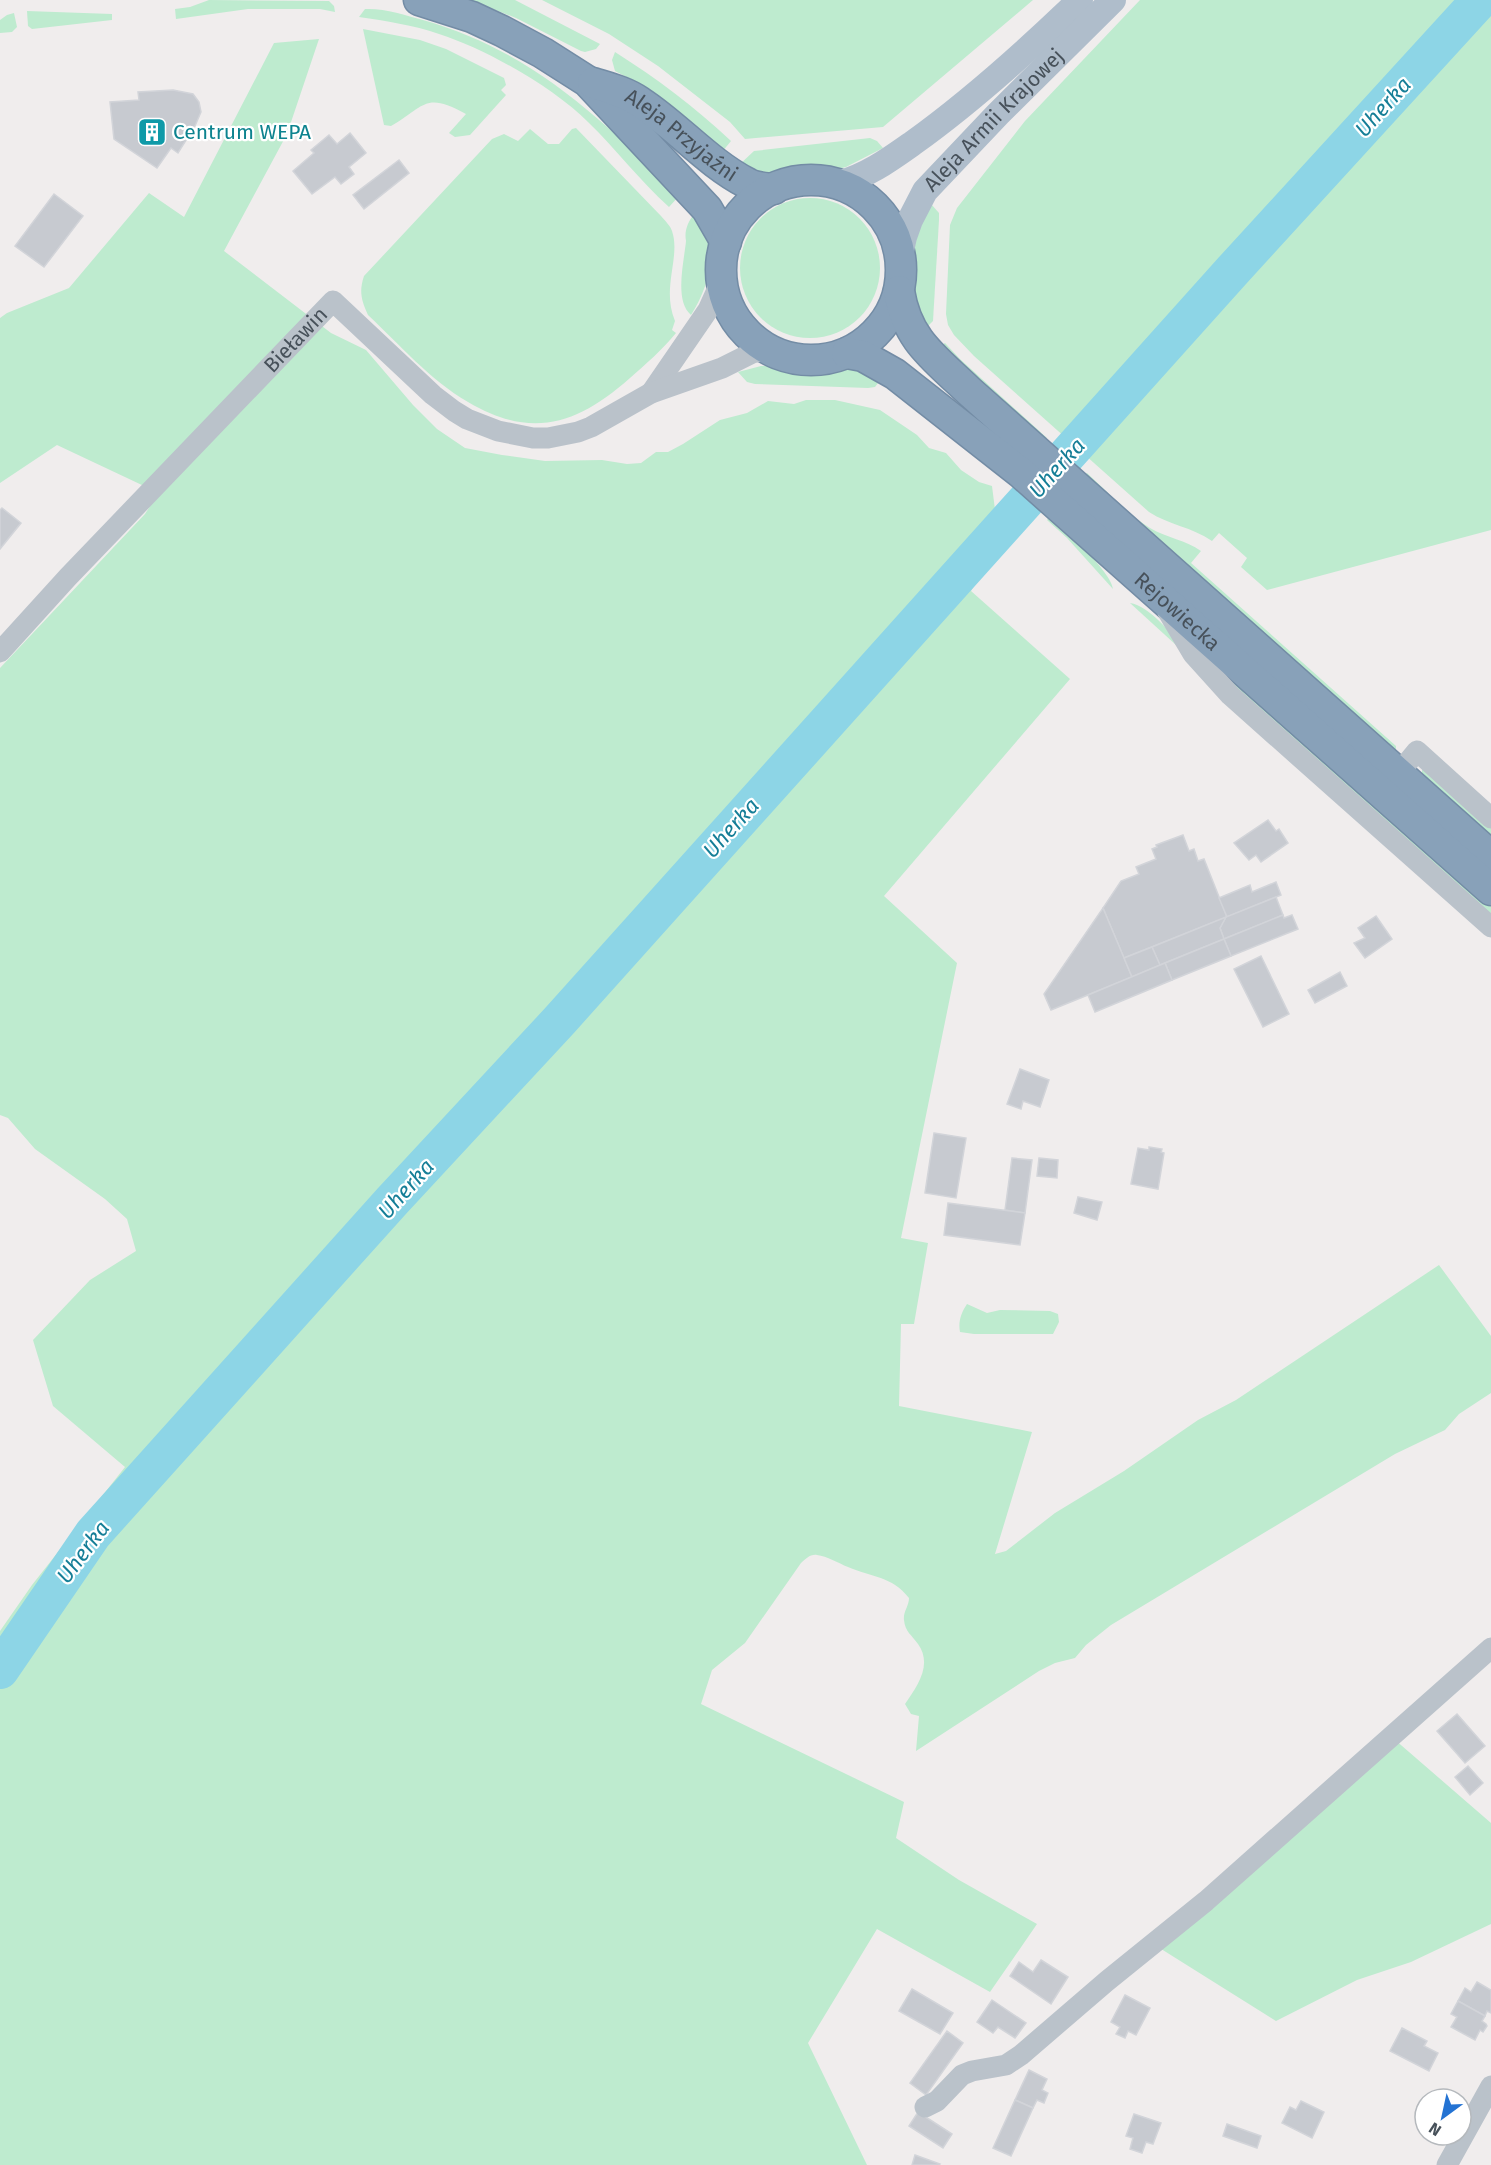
<svg xmlns="http://www.w3.org/2000/svg" width="1491" height="2165" font-family="'Fira Sans',sans-serif">
<style>
.green{fill:#beebcf}
.lines{fill:none;stroke-linecap:round;stroke-linejoin:round}
.river{stroke:#8dd5e6;stroke-width:38}
.building{fill:#c7cad0;stroke:#d2d4d9;stroke-width:1.5}
.highway-casing{stroke:#738ca5;stroke-width:33}
.minor{stroke:#bac2ca;stroke-width:21}
.major{stroke:#afbdcb;stroke-width:26}
.highway{stroke:#88a1b9;stroke-width:30}
.labels{text-anchor:middle;dominant-baseline:central;stroke-width:4.5;stroke-linejoin:round;paint-order:stroke}
.street-label{font-size:21px;fill:#47515a;stroke:#fff}
.culture-label{font-size:21px;fill:#0d838f;stroke:#fff;text-anchor:start}
.water-label{font-size:22px;font-style:italic;fill:#157e97;stroke:#fff}
</style>
<rect width="100%" height="100%" fill="#f0eded"/>
<g class="green">
<path d="M209,0L329,1L334,6L335,12L320,9H248L176,19L175,9L190,7Z"/>
<path d="M470,0H515L600,44L596,49L585,52L581,51L516,18Z"/>
<path d="M542,0H1033L883,127L745,139L730,122L658,66L609,34Z"/>
<path d="M1140,0H1491V530L1267,590L1241,567L1247,558L1219,533L1212,541C1192,527 1169,525 1149,512L974,356L954,335L948,325L946,314L950,225L957,208L1025,121Z"/>
<path d="M365,9C384,8 405,15 423,20C532,51 602,119 679,196L669,207C640,181 616,149 588,122C553,87 486,49 439,34C413,25 386,21 359,17Z"/>
<path d="M27,11L112,14V20L32,29L28,26Z"/>
<path d="M14,13L17,27L12,32L0,33V20L7,15Z"/>
<path d="M363,29L420,40L446,49L504,78L506,85L501,90L506,95L470,135L455,137L449,133L466,114C425,91 425,106 391,126L384,125Z"/>
<path d="M319,39L287,134L224,251L331,333L366,350L413,405L437,429L465,448L502,455L545,461L602,460L627,464L641,463L656,452H668L683,444L720,420L747,413L768,401L794,404L806,400H835L880,410L917,435L929,448L946,453L961,470L979,482L992,486L999,541L971,591L1070,679L884,896L957,963L901,1238L928,1243L914,1324H901L899,1406L1032,1432L995,1554L1006,1551L1055,1513L1124,1471L1198,1420L1236,1400L1439,1265L1491,1336V1393L1459,1414L1445,1430L1395,1454L1111,1625L1086,1645L1075,1658L1055,1663L1039,1671L916,1751L919,1716L911,1714L905,1704C917,1686 933,1665 918,1644C912,1635 905,1632 904,1620C903,1612 909,1606 909,1598C892,1576 871,1577 848,1567C838,1563 827,1556 817,1555C810,1554 806,1559 801,1563L745,1643L712,1670L701,1704L904,1802L896,1838L959,1880L1037,1924L990,1992L877,1929L808,2043L867,2165H0V1631L32,1585L125,1467L53,1406L33,1340L90,1280L136,1251L127,1219L105,1199L35,1149L8,1118L0,1115V668L145,514L154,500L144,486L57,445L0,483V318L7,313L69,288L149,193L184,217L274,43Z"/>
<path d="M615,52C656,78 695,107 731,141L722,152L634,81L615,71L612,60Z"/>
<path d="M576,128L661,216C665,221 670,225 672,231C681,257 661,288 675,321L672,330L676,333C662,350 646,364 630,378C578,424 532,440 468,402C430,380 399,344 368,315C361,300 359,291 364,276L492,139L504,134L518,141L530,129L548,144H559L572,129Z"/>
<path d="M870,138L877,141L883,148L846,167L834,170L806,167L768,174L755,171L739,165L754,151Z"/>
<circle cx="810" cy="268" r="70"/>
<path d="M931,204L939,213V220L933,321L926,328L911,286L912,240Z"/>
<path d="M695,213C700,221 707,230 709,239C715,265 705,293 691,315C674,301 684,262 686,241C684,231 688,221 695,213Z"/>
<path d="M945,343L960,359L1047,438L1042,442L939,347Z"/>
<path d="M761,366H772L813,373L841,366L855,367L882,378L875,387L868,388L755,384L747,382L738,372Z"/>
<path d="M1087,473C1107,491 1127,514 1150,528C1167,538 1186,540 1201,551L1191,563L1396,746V751L1083,476Z"/>
<path d="M1051,515C1064,528 1112,573 1113,589L1067,538L1047,520Z"/>
<path d="M1130,603C1149,605 1177,639 1187,655Z"/>
<path d="M1213,657L1491,904V918L1240,697Z"/>
<path d="M1422,769L1491,826V840L1422,776Z"/>
<path d="M967,1304L987,1313L1000,1310L1050,1311L1058,1314L1059,1322L1053,1334H974L960,1332C958,1322 961,1313 967,1304Z"/>
<path d="M1394,1739L1491,1823V1924L1411,1962L1357,1980L1276,2021L1158,1947Z"/>
</g>
<g class="lines">
<path class="river" d="M0,1670L93,1534L392,1201L560,1020L1233,270L1480,0"/>
</g>
<g class="building">
<path d="M173,90L193,94L199,102L201,112L195,126L178,153L171,148L157,168L114,139L110,102L139,100L138,92Z"/>
<path d="M350,133L366,153L349,167L354,174L341,184L335,177L312,194L293,171L314,153L311,150L329,135L337,144Z"/>
<path d="M399,160L409,173L364,209L353,195Z"/>
<path d="M54,194L83,216L44,267L15,246Z"/>
<path d="M2,508L21,523L0,549V510Z"/>
<path d="M1268,820L1276,831L1279,829L1288,843L1261,862L1256,855L1249,860L1234,843Z"/>
<path d="M1183,835L1189,851L1194,849L1198,861L1204,859L1227,917L1124,958L1103,908L1121,881L1139,874L1136,867L1156,859L1152,849L1157,847L1156,845Z"/>
<path d="M1276,882L1281,895L1227,917L1219,898L1250,885L1252,892Z"/>
<path d="M1276,897L1283,915L1224,939L1220,928L1226,917Z"/>
<path d="M1103,908L1132,977L1051,1010L1044,994Z"/>
<path d="M1283,915L1284,918L1292,915L1298,929L1231,956L1224,939Z"/>
<path d="M1376,916L1392,939L1365,958L1354,943L1365,938L1358,928Z"/>
<path d="M1226,917L1220,928L1224,939L1160,965L1152,947Z"/>
<path d="M1224,939L1231,956L1172,980L1165,963Z"/>
<path d="M1152,947L1160,965L1132,977L1124,958Z"/>
<path d="M1261,956L1289,1014L1263,1027L1234,969Z"/>
<path d="M1165,963L1172,980L1095,1012L1088,995Z"/>
<path d="M1340,972L1347,986L1315,1003L1308,990Z"/>
<path d="M1020,1069L1049,1080L1040,1107L1023,1101L1021,1109L1007,1104Z"/>
<path d="M934,1133L966,1138L956,1198L925,1193Z"/>
<path d="M1149,1147L1162,1149L1161,1152L1164,1153L1158,1189L1131,1184L1138,1148L1149,1150Z"/>
<path d="M1012,1158L1032,1160L1025,1213L1005,1210Z"/>
<path d="M1039,1158L1058,1160L1057,1178L1037,1176Z"/>
<path d="M1078,1197L1102,1202L1097,1220L1074,1213Z"/>
<path d="M948,1203L1025,1213L1020,1245L944,1235Z"/>
<path d="M1457,1714L1485,1746L1465,1763L1437,1731Z"/>
<path d="M1468,1766L1483,1783L1470,1795L1455,1777Z"/>
<path d="M1041,1960L1068,1977L1051,2004L1010,1976L1019,1962L1033,1972Z"/>
<path d="M1477,1982L1491,1990V2013L1487,2011L1485,2016L1458,2001L1465,1988L1471,1992Z"/>
<path d="M912,1989L953,2013L940,2034L899,2011Z"/>
<path d="M1125,1995L1150,2008L1136,2035L1128,2031L1125,2038L1116,2034L1120,2027L1111,2022Z"/>
<path d="M992,2000L1026,2023L1015,2038L998,2027L993,2033L977,2022Z"/>
<path d="M1458,2001L1485,2016L1482,2021L1486,2024L1487,2026L1483,2032L1480,2030L1475,2040L1451,2027L1457,2017L1451,2014Z"/>
<path d="M1402,2028L1427,2041L1424,2046L1438,2053L1429,2071L1390,2051Z"/>
<path d="M947,2031L963,2043L926,2095L910,2083Z"/>
<path d="M1029,2070L1047,2079L1042,2090L1048,2093L1044,2103L1037,2100L1033,2108L1015,2100Z"/>
<path d="M1015,2100L1033,2108L1011,2156L993,2148Z"/>
<path d="M1301,2101L1324,2112L1312,2138L1282,2123L1290,2107L1296,2110Z"/>
<path d="M918,2112L952,2134L943,2148L909,2126Z"/>
<path d="M1134,2114L1161,2123L1153,2144L1146,2142L1142,2153L1130,2149L1133,2138L1126,2136Z"/>
<path d="M1227,2124L1261,2136L1257,2148L1223,2136Z"/>
<path d="M915,2155L940,2164L939,2165H912Z"/>
</g>
<g class="lines">
<g class="highway-casing">
<g id="highway">
<path d="M419,0L472,17L502,31L543,53L587,81L707,209L726,242"/>
<path id="s3" d="M593,83C609,88 626,92 640,102C677,126 708,163 747,183C755,188 764,188 774,189"/>
<circle cx="811" cy="270" r="90"/>
<path d="M899,291C907,341 935,358 969,391L1491,856"/>
<path id="s4" d="M847,353L863,356L895,374L1021,473L1491,890"/>
</g>
</g>
<g class="minor">
<path d="M651,393L708,310L722,279"/>
<path d="M1168,612L1193,654L1230,695L1491,927"/>
<path id="s1" d="M0,652L68,577L333,301L433,395L454,411L467,419L498,431L533,438H548L578,432L591,427L651,393L722,368L752,353L761,351L774,352"/>
<path d="M1398,774L1417,751L1491,818"/>
<path d="M925,2107L937,2101L962,2075L972,2071L1006,2065L1021,2055L1107,1981L1206,1901L1491,1648"/>
<path d="M1447,2165L1491,2086"/>
</g>
<g class="major">
<path d="M838,184C867,176 889,160 913,143C973,100 1027,51 1080,0"/>
<path id="s2" d="M900,255L904,237L910,220L925,191L998,114L1113,0"/>
</g>
<use href="#highway" class="highway"/>
</g>
<defs>
<g id="building-square" transform="scale(1.5)"><rect x="-9" y="-9" width="18" height="18" rx="4" fill="#0f9aa8" stroke="#fff"/><path d="M-4-6H4V6H1V3H-1V6H-4ZM-2.5-4.3h1.7v1.8h-1.7ZM.8-4.3h1.7v1.8H.8ZM-2.5-1h1.7V.8h-1.7ZM.8-1h1.7V.8H.8Z" fill="#fff"/></g>
</defs>
<g fill-rule="evenodd">
<use href="#building-square" x="152" y="132"/>
</g>
<g class="labels">
<g class="street-label">
<text stroke="none"><textPath href="#s2" startOffset="168">Aleja Armii Krajowej</textPath></text>
<text stroke="none"><textPath href="#s3" startOffset="104">Aleja Przyjaźni</textPath></text>
<text stroke="none"><textPath href="#s1" startOffset="430">Bieławin</textPath></text>
<text stroke="none"><textPath href="#s4" startOffset="422">Rejowiecka</textPath></text>
</g>
<g class="culture-label">
<text x="173" y="132">Centrum WEPA</text>
</g>
<g class="water-label">
<text transform="translate(1383 107) rotate(-48)">Uherka</text>
<text transform="translate(1057 468) rotate(-48)">Uherka</text>
<text transform="translate(731 828) rotate(-48)">Uherka</text>
<text transform="translate(406 1189) rotate(-48)">Uherka</text>
<text transform="translate(83 1552) rotate(-53)">Uherka</text>
</g>
</g>
<g transform="translate(1443 2117) rotate(213)"><circle r="28" fill="#ffffff" stroke="#b5b9bd" stroke-width="1.5"/>
<path d="M0-4.5L10 22L0 15L-10 22Z" fill="#2473d3"/>
<text y="-9" font-size="16" font-weight="bold" text-anchor="middle" fill="#47515a">N</text>
</g>
</svg>
